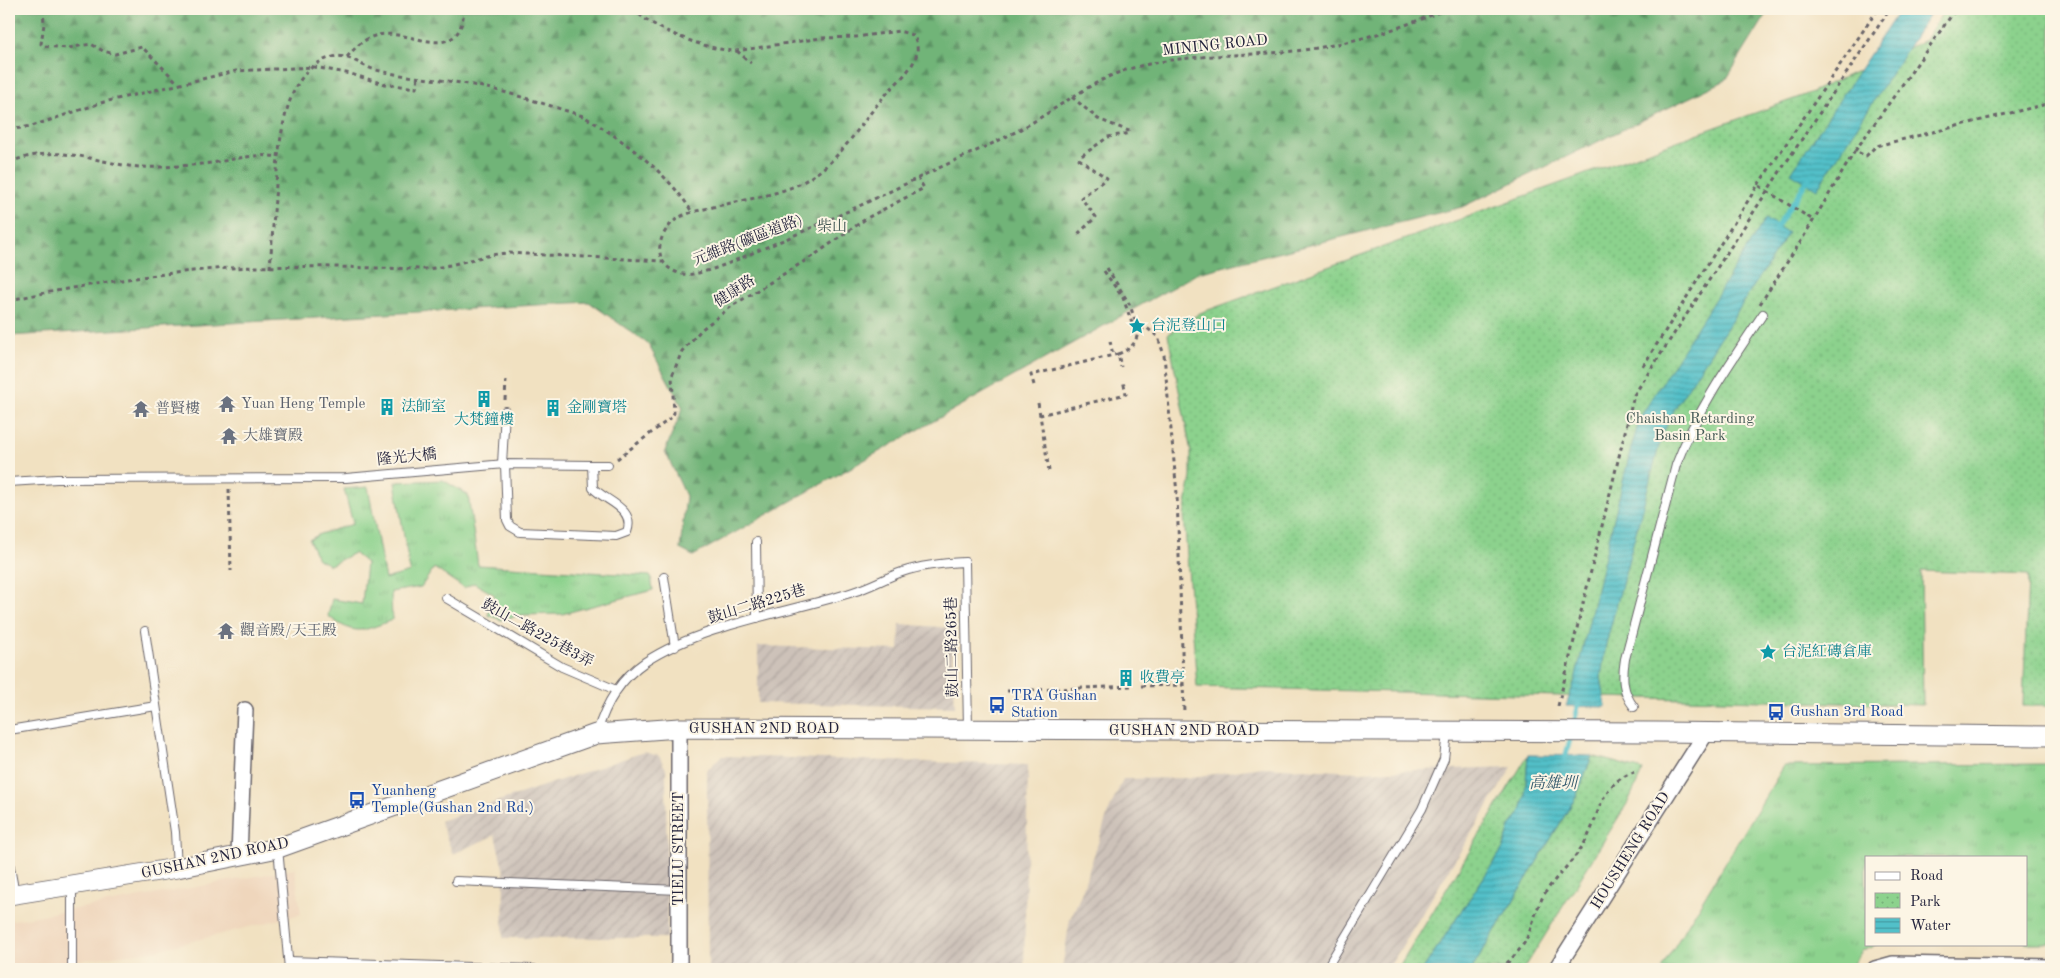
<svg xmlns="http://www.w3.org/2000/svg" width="2060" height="978" font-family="'Old Standard TT','Noto Serif TC',serif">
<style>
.built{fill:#efd6bc}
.industrial{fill:url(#industrial-furrows)}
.grass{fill:url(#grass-tufts);stroke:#577a64}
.forest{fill:url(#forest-firs);stroke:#4a6b5a}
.park{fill:url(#park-dots);stroke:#577a64}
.water{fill:url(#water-rules);stroke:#3a7182}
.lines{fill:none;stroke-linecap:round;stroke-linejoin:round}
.stream{stroke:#52c0c9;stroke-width:5}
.service-casing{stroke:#6a656a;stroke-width:10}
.minor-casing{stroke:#6a656a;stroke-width:18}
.tertiary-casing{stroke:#6a656a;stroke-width:21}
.path{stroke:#6a656a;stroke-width:3;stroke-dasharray:4 4;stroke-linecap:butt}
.service{stroke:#fff;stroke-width:8}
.minor{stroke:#fff;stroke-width:15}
.tertiary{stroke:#fff;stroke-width:19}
.path-bridge{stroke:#6a656a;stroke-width:3;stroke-dasharray:4 4;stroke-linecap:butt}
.labels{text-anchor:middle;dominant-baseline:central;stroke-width:4;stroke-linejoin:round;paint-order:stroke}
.street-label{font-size:15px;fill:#22223b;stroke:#fcf5e5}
.park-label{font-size:15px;fill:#425754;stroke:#fcf5e5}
.culture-label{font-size:15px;fill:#0d838f;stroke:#fcf5e5;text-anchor:start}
.worship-label{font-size:15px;fill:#5b616d;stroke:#fcf5e5;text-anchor:start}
.transit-label{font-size:15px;fill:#164399;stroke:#fcf5e5;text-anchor:start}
.water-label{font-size:16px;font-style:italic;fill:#33596d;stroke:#fcf5e5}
</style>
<defs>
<pattern id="industrial-furrows" width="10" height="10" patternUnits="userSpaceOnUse" patternTransform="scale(1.25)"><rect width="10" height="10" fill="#cdc2b9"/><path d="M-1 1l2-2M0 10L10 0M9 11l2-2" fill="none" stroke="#b0a6a0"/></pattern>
<pattern id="grass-tufts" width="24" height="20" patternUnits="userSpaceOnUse" patternTransform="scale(1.25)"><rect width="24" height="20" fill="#8cd28d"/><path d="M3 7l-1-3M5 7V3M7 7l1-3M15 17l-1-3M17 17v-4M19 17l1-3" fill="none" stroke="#78b47b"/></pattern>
<pattern id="forest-firs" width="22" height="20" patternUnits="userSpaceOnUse" patternTransform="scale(1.25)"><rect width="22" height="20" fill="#71b478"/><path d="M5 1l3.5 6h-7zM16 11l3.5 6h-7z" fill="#5c9264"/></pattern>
<pattern id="park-dots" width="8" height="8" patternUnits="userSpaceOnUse" patternTransform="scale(1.25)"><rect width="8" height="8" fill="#8cd28d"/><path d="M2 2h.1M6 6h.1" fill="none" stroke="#78b47b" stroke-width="1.8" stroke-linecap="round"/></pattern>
<pattern id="water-rules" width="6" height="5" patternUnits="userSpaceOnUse" patternTransform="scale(1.25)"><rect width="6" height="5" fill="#52c0c9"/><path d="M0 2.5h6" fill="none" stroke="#449ca4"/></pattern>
</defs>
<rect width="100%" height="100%" fill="#fcf5e5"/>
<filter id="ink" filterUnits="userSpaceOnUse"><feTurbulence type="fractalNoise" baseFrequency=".02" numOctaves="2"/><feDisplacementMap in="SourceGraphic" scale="10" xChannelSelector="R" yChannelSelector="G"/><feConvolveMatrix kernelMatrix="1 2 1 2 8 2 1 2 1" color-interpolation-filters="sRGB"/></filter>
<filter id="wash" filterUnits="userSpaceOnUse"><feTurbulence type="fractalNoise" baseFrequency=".0096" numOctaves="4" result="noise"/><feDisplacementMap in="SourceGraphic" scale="20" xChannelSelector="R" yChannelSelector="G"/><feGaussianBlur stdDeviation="1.12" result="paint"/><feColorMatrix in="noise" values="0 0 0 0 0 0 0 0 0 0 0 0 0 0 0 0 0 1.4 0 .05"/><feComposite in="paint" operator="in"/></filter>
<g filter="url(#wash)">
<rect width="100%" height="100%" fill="#f1e1c1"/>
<path class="built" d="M295,869L301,914L153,951L9,969V921Z"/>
<g class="industrial">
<path d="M900,624L951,628L955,707L758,703V646L899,650Z"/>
<path d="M644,752L659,756L666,769L667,938H503L504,872L495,835L453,854L440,821Z"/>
<path d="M722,756L1028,765L1024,969H708L707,770Z"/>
<path d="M1262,767L1359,772L1512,767L1388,969H1062L1070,919L1080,897L1108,813L1123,779L1186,778Z"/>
</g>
<g class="grass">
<path d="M443,480L468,495L478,565L651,576L653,590L562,614L521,615L501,620L488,615L495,595L474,583L464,588L434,568L421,587L391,592L392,620C361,632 355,636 328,616L332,599L362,604L366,563L354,553L330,565L318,559L309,540L320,534L353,524L344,489L368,487L385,579L410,572L395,482Z"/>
<path d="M2051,764V943H2026V857H1866V944H1880L1862,951L1849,969H1661L1784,766Z"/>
</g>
<path class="forest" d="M9,9H1770L1726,80L1462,207L1198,273L693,556L680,549L686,496L665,451L683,408L648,344L589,302L9,336Z"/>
<g class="park">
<path d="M1945,9H2051V706H2023L2028,575L1921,571L1923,705L1197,687L1184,516L1191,477V452L1168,334L1200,313L1805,95L1925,40Z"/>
<path d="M1528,755L1525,796L1521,811L1510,827L1504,847L1423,969H1398Z"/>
<path d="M1592,756L1643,770L1628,802L1524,969H1472L1576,797Z"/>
</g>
<g class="water">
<path d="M1900,9H1933L1817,189L1791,173Z"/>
<path d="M1766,218L1788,233L1675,408L1662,435L1606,644L1601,677L1606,707L1566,706L1575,680L1631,448L1641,416Z"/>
<path d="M1528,755L1592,756L1576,797L1472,969H1423L1504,847L1510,827L1521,811L1525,796Z"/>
</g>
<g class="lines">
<g class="stream">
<path d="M1774,231L1809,178"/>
<path d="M1573,728L1579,702"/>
<path d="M1564,762L1571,736"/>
</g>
</g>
</g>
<g filter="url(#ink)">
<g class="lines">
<g class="service-casing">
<g id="service">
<path d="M502,464L505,411"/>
<path d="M592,465H608"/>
<path d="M9,482L57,479L346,478L505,464L592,465L593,488C605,501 636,508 627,532L616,536L520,532L510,526L507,520L505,464"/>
<path d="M756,542L757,618"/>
<path d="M664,577L675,647"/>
<path d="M446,598L562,667L616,690"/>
<path d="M145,631L175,832L177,868"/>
<path d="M1634,707C1622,692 1622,677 1625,659L1676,465C1697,410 1730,363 1763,314"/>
<path d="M9,730L156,706"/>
<path d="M597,733C605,705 620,679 645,662C703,624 787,613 853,592C870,587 885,578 902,572C923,565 943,563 965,562L968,729"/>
<path d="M278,848L289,969"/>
<path d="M9,862L15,894"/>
<path d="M456,881L679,890"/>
<path d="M289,961L534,969"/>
<path d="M72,969V885"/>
<path d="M1326,969L1422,809L1444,759L1447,732"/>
</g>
</g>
<g class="minor-casing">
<g id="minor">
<path d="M239,855L245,710"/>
<path d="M679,969V728"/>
<path d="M1556,969L1706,733"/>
<path d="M1875,969L1893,964L2051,967"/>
</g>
</g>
<g class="tertiary-casing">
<path id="tertiary" d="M9,895L177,868L278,848L596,734L679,728L1657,732L2051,736"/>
</g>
<g class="path">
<path d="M43,9L44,24L41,44L43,46L68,48L91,44L103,51L115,54L142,47L178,83"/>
<path d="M633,9C654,30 707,50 736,51L821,38L856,37L899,31L913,35C927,57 903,76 889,91C859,123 843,161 801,183C775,196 742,200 713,207C701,210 689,212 678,218C665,227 655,244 662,260C668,271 682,276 693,274C717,270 740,258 762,249C815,227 866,203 918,178C954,160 993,145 1028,125C1061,106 1093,80 1129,69C1191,51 1255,58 1317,48C1362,40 1405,27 1446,9"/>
<path d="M737,51L751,63"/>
<path d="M347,57C356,47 364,38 378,35C411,28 460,68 464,9"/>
<path d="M1072,97L1098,119L1129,131L1130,133L1108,137L1080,157L1079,159L1107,178L1081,198L1096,217L1078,234"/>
<path d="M9,130L32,126L104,102L236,71L314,67L351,74L384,84L416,88L418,77"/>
<path d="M1855,151L1956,9"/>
<path d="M9,162C59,145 81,158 129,166C153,169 179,166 202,164C228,162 252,152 278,157C283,121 290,67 333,57C348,53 362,67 376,70C408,78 441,79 473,85C510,92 547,105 583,116C623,139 668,173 692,212"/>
<path d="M1758,185L1878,9"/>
<path d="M270,268L278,157"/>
<path d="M1107,268L1130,305L1138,330L1147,328L1158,337L1164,355L1177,494L1184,713"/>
<path d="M1104,271L1123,298L1133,326"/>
<path d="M9,300C69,288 131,277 193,271C269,263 348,268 425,269C453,267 479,255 507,253L663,261"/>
<path d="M1760,304L1801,241L1855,151L1866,156L1876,146L2051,103"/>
<path d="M1110,341L1113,355"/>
<path d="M1118,354C1131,349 1137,343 1138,330"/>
<path d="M1643,366L1758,185L1767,191"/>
<path d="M1034,385L1031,375L1118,354L1121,367"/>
<path d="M505,400L506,380"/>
<path d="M1038,403L1040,415"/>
<path d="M617,459L672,417L674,413L672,376L682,351L702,329L732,306L816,254L867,218L924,188L918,178"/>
<path d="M1049,471L1040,415L1126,394L1123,380"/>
<path d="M229,489L231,571"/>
<path d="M1141,686L1183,685"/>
<path d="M1007,691L1133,686"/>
<path d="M1558,706L1634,395L1783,167L1890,9"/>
<path d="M1501,969C1510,960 1520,951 1526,940C1533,925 1536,908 1545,893C1557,875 1574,861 1585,842C1601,814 1598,785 1634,772"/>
</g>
<use href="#service" class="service"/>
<use href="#minor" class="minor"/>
<use href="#tertiary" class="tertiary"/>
<path class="path-bridge" d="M1767,191L1813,220"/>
</g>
</g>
<defs>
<g id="sight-bare" transform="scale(1.35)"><path d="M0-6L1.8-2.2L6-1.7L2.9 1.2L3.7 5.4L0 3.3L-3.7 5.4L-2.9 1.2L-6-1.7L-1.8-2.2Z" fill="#0f9aa8" stroke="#fcf5e5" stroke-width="2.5" paint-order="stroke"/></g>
<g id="building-bare" transform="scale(1.35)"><path d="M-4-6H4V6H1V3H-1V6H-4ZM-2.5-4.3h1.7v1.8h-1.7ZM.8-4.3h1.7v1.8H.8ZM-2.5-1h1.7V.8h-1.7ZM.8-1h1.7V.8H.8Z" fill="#0f9aa8" stroke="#fcf5e5" stroke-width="2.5" paint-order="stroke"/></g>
<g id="temple-bare" transform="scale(1.35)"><path d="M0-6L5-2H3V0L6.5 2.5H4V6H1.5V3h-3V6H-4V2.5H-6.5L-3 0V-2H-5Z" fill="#6b7280" stroke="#fcf5e5" stroke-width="2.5" paint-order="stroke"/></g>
<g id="bus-bare" transform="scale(1.35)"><path d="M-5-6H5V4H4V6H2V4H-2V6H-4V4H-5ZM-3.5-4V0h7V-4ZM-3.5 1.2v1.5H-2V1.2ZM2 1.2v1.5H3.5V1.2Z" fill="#1a4fb4" stroke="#fcf5e5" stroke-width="2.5" paint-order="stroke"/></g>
</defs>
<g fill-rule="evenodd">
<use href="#sight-bare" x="1137" y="326"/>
<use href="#building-bare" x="484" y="399"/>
<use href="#temple-bare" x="227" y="404"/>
<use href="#building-bare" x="387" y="407"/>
<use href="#building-bare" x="553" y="408"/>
<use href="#temple-bare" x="141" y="409"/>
<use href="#temple-bare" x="229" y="436"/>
<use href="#temple-bare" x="226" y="631"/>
<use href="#sight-bare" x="1768" y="652"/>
<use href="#building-bare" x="1126" y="678"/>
<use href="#bus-bare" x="997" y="705"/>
<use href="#bus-bare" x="1776" y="712"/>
<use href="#bus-bare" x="357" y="800"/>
</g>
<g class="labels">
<g class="street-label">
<text transform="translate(1215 46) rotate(-6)">MINING ROAD</text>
<text transform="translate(748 241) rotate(-21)">元維路(礦區道路)</text>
<text transform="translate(735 292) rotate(-33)">健康路</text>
<text transform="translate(407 458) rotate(-6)">隆光大橋</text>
<text transform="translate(757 605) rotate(-17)">鼓山二路225巷</text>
<text transform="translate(537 634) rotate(29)">鼓山二路225巷3弄</text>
<text transform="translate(953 647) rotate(-91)">鼓山二路265巷</text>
<text x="764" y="729">GUSHAN 2ND ROAD</text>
<text x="1184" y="731">GUSHAN 2ND ROAD</text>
<text transform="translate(679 849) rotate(-90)">TIELU STREET</text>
<text transform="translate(1631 851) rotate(-58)">HOUSHENG ROAD</text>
<text transform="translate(215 859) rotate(-12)">GUSHAN 2ND ROAD</text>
</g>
<g class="park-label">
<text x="832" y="227">柴山</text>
<text x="1690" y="419">Chaishan Retarding<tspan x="1690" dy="17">Basin Park</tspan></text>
</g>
<g class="culture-label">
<text x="1151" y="326">台泥登山口</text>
<text x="401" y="407">法師室</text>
<text x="567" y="408">金剛寶塔</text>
<text x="484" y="420" text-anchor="middle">大梵鐘樓</text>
<text x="1782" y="652">台泥紅磚倉庫</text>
<text x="1140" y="678">收費亭</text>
</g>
<g class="worship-label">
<text x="241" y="404">Yuan Heng Temple</text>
<text x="155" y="409">普賢樓</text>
<text x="243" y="436">大雄寶殿</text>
<text x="240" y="631">觀音殿/天王殿</text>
</g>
<g class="transit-label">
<text x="1011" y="696">TRA Gushan<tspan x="1011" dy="17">Station</tspan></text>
<text x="1790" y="712">Gushan 3rd Road</text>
<text x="371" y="791">Yuanheng<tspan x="371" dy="17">Temple(Gushan 2nd Rd.)</tspan></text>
</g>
<g class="water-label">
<text x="1553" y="784">高雄圳</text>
</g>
</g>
<rect width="2060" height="978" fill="none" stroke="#fcf5e5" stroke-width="30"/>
<rect x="1865" y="856" width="162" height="90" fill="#fcf5e5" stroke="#a5a1a1"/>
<rect x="1875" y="872" width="25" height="8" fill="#ffffff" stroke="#a5a1a1"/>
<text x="1910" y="880" font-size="15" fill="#22223b">Road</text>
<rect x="1875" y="893" width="25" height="15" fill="url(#park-dots)" stroke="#a5a1a1"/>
<text x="1910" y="906" font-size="15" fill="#22223b">Park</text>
<rect x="1875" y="918" width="25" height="15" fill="url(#water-rules)" stroke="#a5a1a1"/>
<text x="1910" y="930" font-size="15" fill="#22223b">Water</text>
</svg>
